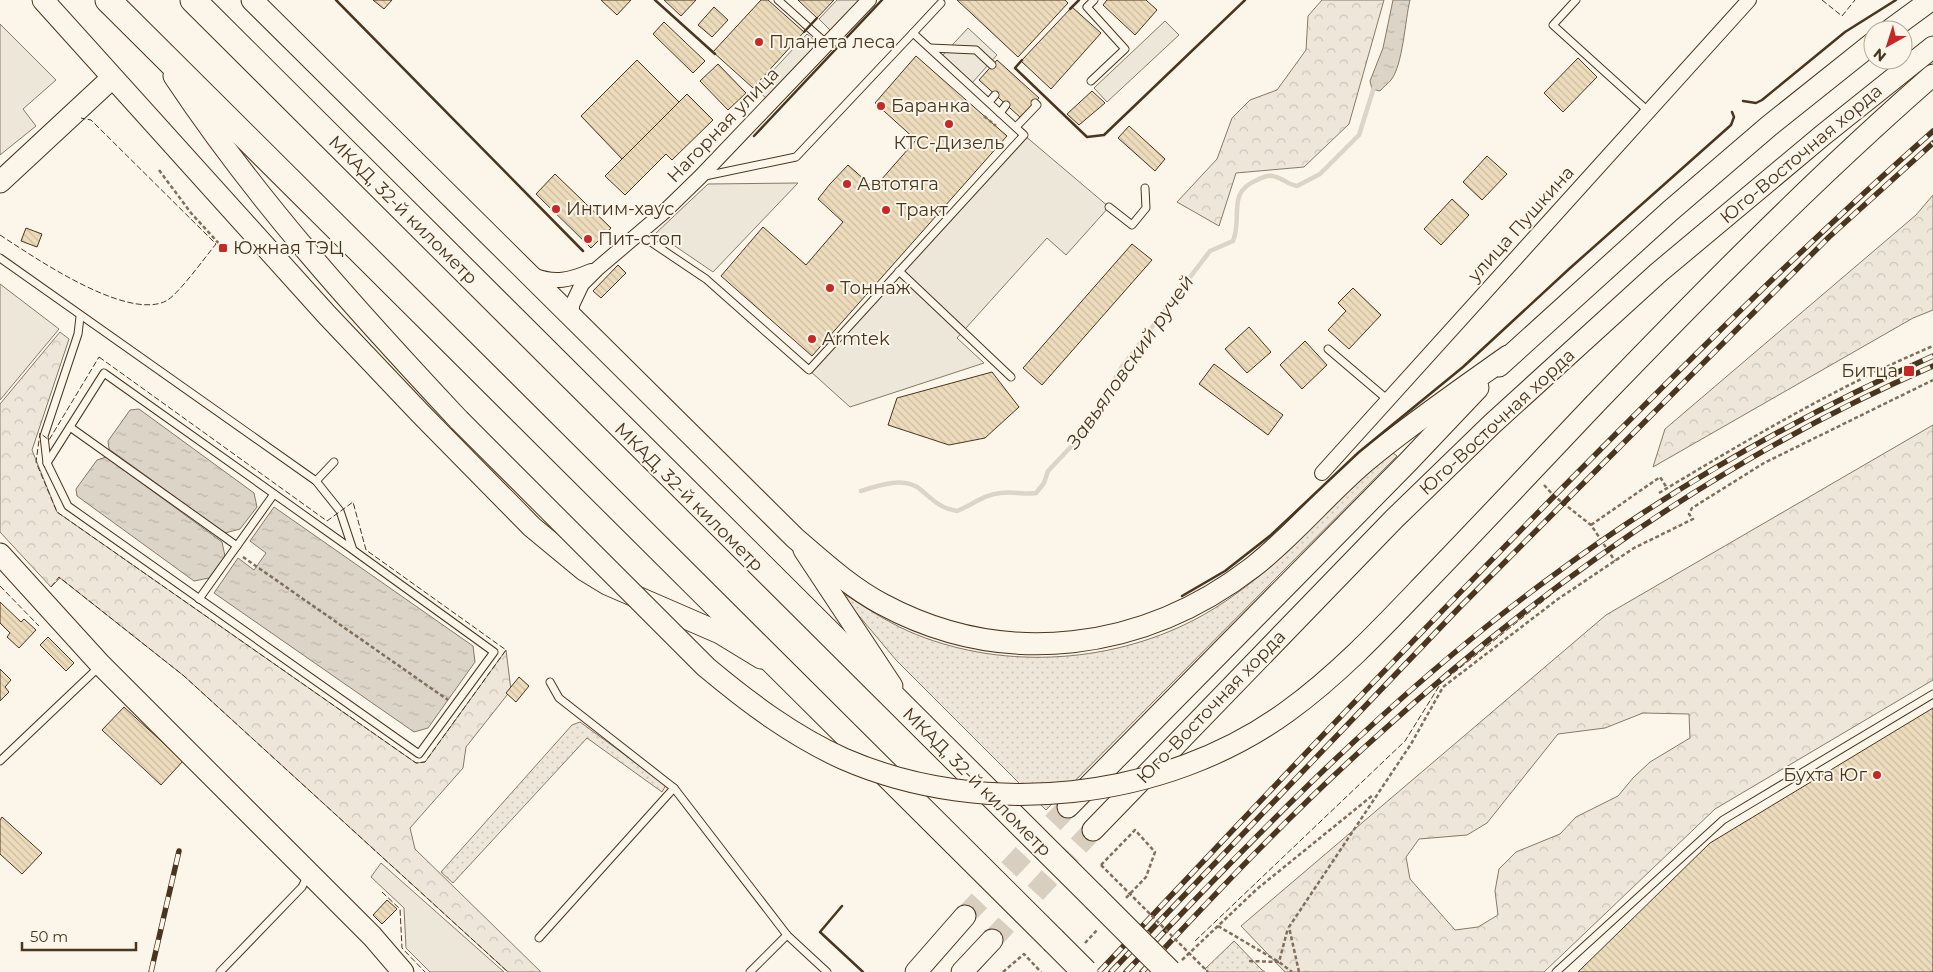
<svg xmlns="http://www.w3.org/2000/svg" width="1933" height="972" font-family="Montserrat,sans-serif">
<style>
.grass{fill:url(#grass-dots);stroke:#887966}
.forest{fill:url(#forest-crowns);stroke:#887966;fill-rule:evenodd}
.parking{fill:#ede7d9;stroke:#887966}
.water{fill:url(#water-ripples);stroke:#887966}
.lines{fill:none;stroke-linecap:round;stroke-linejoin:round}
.stream{stroke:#dcd4c6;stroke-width:4.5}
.building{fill:url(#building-back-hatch);stroke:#4a3520}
.primary-tunnel{stroke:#d8cfc1;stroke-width:21;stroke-dasharray:21 11;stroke-linecap:butt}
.lane-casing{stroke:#4a3520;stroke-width:9}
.street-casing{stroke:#4a3520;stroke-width:16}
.secondary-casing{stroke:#4a3520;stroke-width:21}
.primary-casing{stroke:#4a3520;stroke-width:23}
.highway-casing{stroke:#4a3520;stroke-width:27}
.path{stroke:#7f6f5c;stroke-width:2.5;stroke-dasharray:4 2.5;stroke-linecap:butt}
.lane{stroke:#fbf6e9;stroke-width:7}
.street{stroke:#fbf6e9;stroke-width:14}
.secondary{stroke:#fbf6e9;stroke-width:19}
.primary{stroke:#fbf6e9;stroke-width:21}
.highway{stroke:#fbf6e9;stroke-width:25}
.rail-casing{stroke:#4a3520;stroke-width:5.5}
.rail{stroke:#fbf6e9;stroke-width:4;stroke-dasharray:11;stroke-linecap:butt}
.primary-bridge-casing{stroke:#4a3520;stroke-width:23;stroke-linecap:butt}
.highway-bridge-casing{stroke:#4a3520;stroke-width:27;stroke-linecap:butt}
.path-bridge{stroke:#7f6f5c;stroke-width:2.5;stroke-dasharray:4 2.5;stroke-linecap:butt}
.primary-bridge{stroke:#fbf6e9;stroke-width:21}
.highway-bridge{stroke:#fbf6e9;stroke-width:25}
.fence{stroke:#4a3520;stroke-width:1;stroke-dasharray:6 2.5;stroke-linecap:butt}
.wall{stroke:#4a3520;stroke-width:2.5}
.poi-dot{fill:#c62828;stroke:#fbf6e9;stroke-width:2}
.labels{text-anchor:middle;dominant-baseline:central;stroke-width:4;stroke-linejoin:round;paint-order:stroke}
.poi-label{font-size:18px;fill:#4a3520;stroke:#fbf6e9;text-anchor:start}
.street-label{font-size:18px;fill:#4a3520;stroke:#fbf6e9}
.water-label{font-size:19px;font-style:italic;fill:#4a3520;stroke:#fbf6e9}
</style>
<defs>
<pattern id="grass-dots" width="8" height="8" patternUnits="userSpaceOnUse" patternTransform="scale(1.25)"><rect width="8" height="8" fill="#ede6d9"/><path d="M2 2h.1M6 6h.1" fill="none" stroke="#cdc6ba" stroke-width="1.8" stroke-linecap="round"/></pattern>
<pattern id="forest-crowns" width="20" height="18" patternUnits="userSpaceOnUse" patternTransform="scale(1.25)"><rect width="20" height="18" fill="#ede6d9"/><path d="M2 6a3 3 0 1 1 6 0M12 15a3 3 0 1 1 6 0" fill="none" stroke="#cdc6ba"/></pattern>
<pattern id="water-ripples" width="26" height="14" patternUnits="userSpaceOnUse" patternTransform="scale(1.25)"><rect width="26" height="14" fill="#dcd4c6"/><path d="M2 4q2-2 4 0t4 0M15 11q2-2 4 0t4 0" fill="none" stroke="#beb7aa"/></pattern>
<pattern id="building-back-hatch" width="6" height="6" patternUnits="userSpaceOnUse" patternTransform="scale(1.25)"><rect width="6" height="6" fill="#ecdcbc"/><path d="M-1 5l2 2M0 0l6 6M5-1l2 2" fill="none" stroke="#ccbda1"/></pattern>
</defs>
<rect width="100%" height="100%" fill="#fbf6e9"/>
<g class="grass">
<path d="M1393,453L1397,456L1395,458L1046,810L896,660L844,598L846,595C866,608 886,621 908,631C997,670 1107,665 1194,620C1223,605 1249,585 1274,564C1315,529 1349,485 1393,453Z"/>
<path d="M580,722L666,785L662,792L587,738L453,883L441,872L572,725Z"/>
<path d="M1234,941L1262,970L1265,972H1208L1205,969Z"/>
</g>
<g class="forest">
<path d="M1322,0H1384L1349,124L1304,167L1236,173L1219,226L1177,202L1217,159L1232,118L1250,100L1277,90L1306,50L1308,16Z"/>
<path d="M1933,195V310L1913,318L1653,467L1665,429L1916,215Z"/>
<path d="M60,332L69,339L32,450L57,512L416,763L425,762L506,650L511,690L466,747L463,768L410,828L415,849L541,972H508L184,676L60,578L51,587L0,532V404Z"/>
<path d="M1933,425V680L1715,809L1544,972H1285L1241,926L1606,615ZM1643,713L1689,714L1690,738L1650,762L1633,778L1618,796L1576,817L1560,834L1516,852L1499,869L1495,891L1498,915L1478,927L1455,930L1410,879L1406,857L1419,839L1467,835L1487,823L1558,734L1605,728Z"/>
</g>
<g class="parking">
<path d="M837,0H861L832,32L819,19Z"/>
<path d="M1165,21L1179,35L1107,102L1094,88Z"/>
<path d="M0,24L56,80L23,109L36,126L0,155Z"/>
<path d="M968,28L997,55L972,83L942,56Z"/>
<path d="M807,34L820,45L768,100L756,89Z"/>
<path d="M1024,135L1109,207L1066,255L1047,238L957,338L984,363L850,407L809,370Z"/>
<path d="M798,183L713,272L656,233L708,184Z"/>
<path d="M0,284L59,329L0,400Z"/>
<path d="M381,863L504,972H430L406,948L404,908L371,877Z"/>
</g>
<g class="water">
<path d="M1393,0H1410C1405,20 1403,65 1391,80C1388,84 1383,87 1380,91L1372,89L1370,81L1383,48Z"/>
<path d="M139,409L254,493L257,507L240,529L225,533L109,449L108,441L130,410Z"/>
<path d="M106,457L222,542L225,556L209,578L194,581L77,496L76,489L97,460Z"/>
<path d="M274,507L473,646L475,662L428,728L414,732L214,593L238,558L254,570L266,553L250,541Z"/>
</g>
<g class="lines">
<path class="stream" d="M861,491C879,485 905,476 921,490C934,501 940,508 957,511C972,505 985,494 1001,493C1012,491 1024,495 1036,493L1044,483L1048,471L1083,434L1121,368L1210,251L1233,241C1243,216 1226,193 1257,180C1263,177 1269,174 1276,177C1284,179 1289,185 1297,186L1320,174L1359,135L1375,84"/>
</g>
<g class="building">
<path d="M373,0H392L384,9Z"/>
<path d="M601,0H631L617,15Z"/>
<path d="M664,0H696L681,16Z"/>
<path d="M761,0H768L804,32L753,88L713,52Z"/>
<path d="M798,0H834L817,18Z"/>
<path d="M957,0H1065L1068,3L1018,57Z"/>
<path d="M1107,0H1146L1157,10L1135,35L1103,5Z"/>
<path d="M714,7L728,20L712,37L698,25Z"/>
<path d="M1072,7L1101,33L1051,89L1021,61Z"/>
<path d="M664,22L705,61L693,73L653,34Z"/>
<path d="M916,56L1007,136L812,356L721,276L763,227L806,265L843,222L818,199L830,184L848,165L874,188L916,140L875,103Z"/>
<path d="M1578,58L1597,77L1563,112L1544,93Z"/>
<path d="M637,60L679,102L622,159L581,116Z"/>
<path d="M997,60L1039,98L1021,118L979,80Z"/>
<path d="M718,64L746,93L728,110L700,81Z"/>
<path d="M1092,91L1105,103L1079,125L1067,114Z"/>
<path d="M687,94L713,120L672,160L666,154L625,195L605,176Z"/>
<path d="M1129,126L1165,159L1155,171L1118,138Z"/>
<path d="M1487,156L1507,174L1482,200L1463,182Z"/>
<path d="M555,174L611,228L591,248L536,194Z"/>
<path d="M1452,199L1469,215L1441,245L1424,229Z"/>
<path d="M26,228L42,234L37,247L21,241Z"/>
<path d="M1132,244L1152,260L1042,385L1023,368Z"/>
<path d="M618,265L626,273L601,298L593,291Z"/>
<path d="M1353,288L1381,315L1349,349L1328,330L1346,311L1338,303Z"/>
<path d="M1249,327L1271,352L1247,373L1225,349Z"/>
<path d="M1305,341L1327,365L1302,389L1280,365Z"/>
<path d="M1214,364L1283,415L1268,435L1199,384Z"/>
<path d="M992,372L1019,407L985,438L949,445L888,425L897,398Z"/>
<path d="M0,602L21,622L24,619L36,630L19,648L7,637L10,633L0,623Z"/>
<path d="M48,637L74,663L66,671L40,645Z"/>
<path d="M0,669L11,680L5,687L9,692L0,701Z"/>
<path d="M519,677L529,686L516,702L506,693Z"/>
<path d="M124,707L183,761L161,785L102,730Z"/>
<path d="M1933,708V972H1578L1710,843Z"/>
<path d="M2,817L42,853L22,874L0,854V820Z"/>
<path d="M387,900L397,909L382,924L373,915Z"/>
</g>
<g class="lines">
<g class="primary-tunnel">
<path d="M965,916L1068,807"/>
<path d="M992,940L1093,830"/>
</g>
<g class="lane-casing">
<g id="lane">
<path d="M778,0L827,44"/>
<path d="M1576,0L1553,25L1648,111"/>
<path d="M913,33L941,3"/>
<path d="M930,48L976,50L992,65"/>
<path d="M1091,81L1125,49L1087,7L1094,0"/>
<path d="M989,102L995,95"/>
<path d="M1000,113L1006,105"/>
<path d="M1016,127L1037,105L1035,103"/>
<path d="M1109,207L1132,225L1146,208L1145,188"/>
<path d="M639,234L706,279L809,370L1024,135L913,33L796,157L705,176"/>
<path d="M0,258L316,481L340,511L353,550L494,652L419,754L68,506L47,463L104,373L353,550"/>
<path d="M899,271L1011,377"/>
<path d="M1328,349L1388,400"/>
<path d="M70,427L237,546"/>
<path d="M47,463L44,436L78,334L80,317"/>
<path d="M316,481L334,462"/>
<path d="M199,599L274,494"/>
<path d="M550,682L559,698L674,788L787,935L827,972"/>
<path d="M0,761L99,667"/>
<path d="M539,938L674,788"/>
<path d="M220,972L302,887L308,875"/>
<path d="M750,972L787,935"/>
<path d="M1556,972L1723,820L1933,694"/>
</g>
</g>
<g class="street-casing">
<g id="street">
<path d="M533,275C555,284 570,280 591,271"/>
<path d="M576,319L572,313V305L582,284L597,269L664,212L700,177L869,0"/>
<path d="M1322,473L1749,0"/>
</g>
</g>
<g class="secondary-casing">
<path id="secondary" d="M803,550L893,686"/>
</g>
<g class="primary-casing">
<g id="primary">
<path d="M43,0L327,315L420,413L532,527L584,570L607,584L720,633L761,658"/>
<path d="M252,0L795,538C823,562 850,587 882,604C1005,670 1144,651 1253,567C1294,535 1327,494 1366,461C1412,423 1460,390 1508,356"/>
<path d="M1890,30L1931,0"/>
<path d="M174,76C257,201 357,311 459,420"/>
<path d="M0,182L112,78"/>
<path d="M1499,366L1670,211L1769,126L1873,43"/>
<path d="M1595,404C1704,291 1814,179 1933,75"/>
<path d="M0,554L101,665L372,936L403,972"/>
<path d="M1068,807L1408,462L1478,388"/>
<path d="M1093,830L1394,519L1492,424L1658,273L1823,135L1933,47"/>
<path d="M916,972L965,916"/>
<path d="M962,972L992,940"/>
</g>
</g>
<g class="highway-casing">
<g id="highway">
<path d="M108,0L1053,940"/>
<path d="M193,0L1095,898"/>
</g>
</g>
<g class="path">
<path d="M984,116L996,126"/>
<path d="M159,170L191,213L223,248"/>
<path d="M1544,485L1554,496L1591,525L1615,561"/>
<path d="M1659,493C1747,440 1838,386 1933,346"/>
<path d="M1591,525L1660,477L1667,488"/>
<path d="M243,557L448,700"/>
<path d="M1101,865L1135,830L1155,852L1146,877L1125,899"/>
<path d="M1218,926L1279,962L1292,972"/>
<path d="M1085,943L1098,929"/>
<path d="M1182,960L1257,889L1373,795"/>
<path d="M1249,961L1279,962L1288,928"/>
<path d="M1003,972L1024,954L1041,972"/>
<path d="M1299,972L1289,927L1411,744L1443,687L1558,599L1634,548L1693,519L1689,514L1692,508L1764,463L1933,380"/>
</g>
<use href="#lane" class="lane"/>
<use href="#street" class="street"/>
<use href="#secondary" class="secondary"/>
<use href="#primary" class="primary"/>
<use href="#highway" class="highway"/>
<g class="rail-casing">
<g id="rail">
<path d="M151,972L179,851"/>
<path d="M1099,972C1261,800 1423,628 1589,461C1701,348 1814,236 1933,131"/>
<path d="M1111,972L1459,608L1829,237L1933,143"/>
<path d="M1126,972C1258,832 1395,691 1551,577C1668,490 1800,415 1933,356"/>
<path d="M1142,972C1218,891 1294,810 1377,736C1542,586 1727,455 1933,366"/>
</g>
</g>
<use href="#rail" class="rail"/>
<g class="primary-bridge-casing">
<path id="primary-bridge" d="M459,420L706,667C749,703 793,736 844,759C984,820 1165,801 1288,711C1339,674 1382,628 1425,583C1482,524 1538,464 1595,404"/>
</g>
<g class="highway-bridge-casing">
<g id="highway-bridge">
<path d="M1095,898L1169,972"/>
<path d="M1053,940L1085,972"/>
</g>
</g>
<path class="path-bridge" d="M1101,865L1208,972"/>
<use href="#primary-bridge" class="primary-bridge"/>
<use href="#highway-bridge" class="highway-bridge"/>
<g class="fence">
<path d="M1822,0L1842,16L1855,0"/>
<path d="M0,235C34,257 126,321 166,301C178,295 206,256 216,244L91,120L81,118"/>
<path d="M99,357L327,521L353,502L366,550L506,650L425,762L416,763L57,512L36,462L40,433L49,440Z"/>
<path d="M0,586L39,626"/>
<path d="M51,587L59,577L184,676L508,972"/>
<path d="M382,892L400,909L402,948L425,972"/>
<path d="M1195,941L1405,741L1441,683L1552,594"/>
</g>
<g class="wall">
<path d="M336,0L583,251"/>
<path d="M655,0L715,54"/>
<path d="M1070,9L1079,0"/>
<path d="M804,32L817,18"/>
<path d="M1022,60L1015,68L1087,137L1104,135L1245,0"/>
<path d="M1743,101L1756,103L1762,100L1845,32L1896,0"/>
<path d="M754,136L882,0"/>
<path d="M1182,596L1225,571L1271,535L1359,452L1463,367L1569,269L1731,125L1734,117L1732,112"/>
<path d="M842,906L820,932L863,972"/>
</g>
</g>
<g class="poi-dot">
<circle cx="759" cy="42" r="5"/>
<circle cx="881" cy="106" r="5"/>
<circle cx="949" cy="124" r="5"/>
<circle cx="847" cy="184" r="5"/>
<circle cx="556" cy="209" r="5"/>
<circle cx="886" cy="210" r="5"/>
<circle cx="588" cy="239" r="5"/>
<rect x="218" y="243" width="10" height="10" rx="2.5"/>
<circle cx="830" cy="288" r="5"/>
<circle cx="812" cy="339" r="5"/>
<rect x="1903" y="365" width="12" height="12" rx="2.5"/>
<circle cx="1877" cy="775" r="5"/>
</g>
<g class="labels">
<g class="poi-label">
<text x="769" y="42">Планета леса</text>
<text x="891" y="106">Баранка</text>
<text x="949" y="143" text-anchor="middle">КТС-Дизель</text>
<text x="857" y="184">Автотяга</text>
<text x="566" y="209">Интим-хаус</text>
<text x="896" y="210">Тракт</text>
<text x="598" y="239">Пит-стоп</text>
<text x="233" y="248">Южная ТЭЦ</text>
<text x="840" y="288">Тоннаж</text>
<text x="822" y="339">Armtek</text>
<text x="1898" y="371" text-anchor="end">Битца</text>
<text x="1867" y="775" text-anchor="end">Бухта Юг</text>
</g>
<g class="street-label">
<text transform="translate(723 125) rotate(-46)">Нагорная улица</text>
<text transform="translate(1801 154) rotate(-40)">Юго-Восточная хорда</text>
<text transform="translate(403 210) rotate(45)">МКАД, 32-й километр</text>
<text transform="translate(1521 224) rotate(-48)">улица Пушкина</text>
<text transform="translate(1497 422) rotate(-43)">Юго-Восточная хорда</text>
<text transform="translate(689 497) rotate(45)">МКАД, 32-й километр</text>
<text transform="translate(1211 707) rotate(-46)">Юго-Восточная хорда</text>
<text transform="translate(977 782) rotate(45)">МКАД, 32-й километр</text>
</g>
<g class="water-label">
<text transform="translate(1130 362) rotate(-55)">Завьяловский ручей</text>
</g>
</g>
<g transform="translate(1888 45) rotate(219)"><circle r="24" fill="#fbf6e9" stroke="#b4a999"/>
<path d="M0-4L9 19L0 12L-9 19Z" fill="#c62828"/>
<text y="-8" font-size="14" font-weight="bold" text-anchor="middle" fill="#4a3520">N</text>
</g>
<path d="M22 942v8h114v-8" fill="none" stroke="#4a3520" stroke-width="2.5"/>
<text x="30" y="942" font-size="15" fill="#4a3520" stroke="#fbf6e9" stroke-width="4" paint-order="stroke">50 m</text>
</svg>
